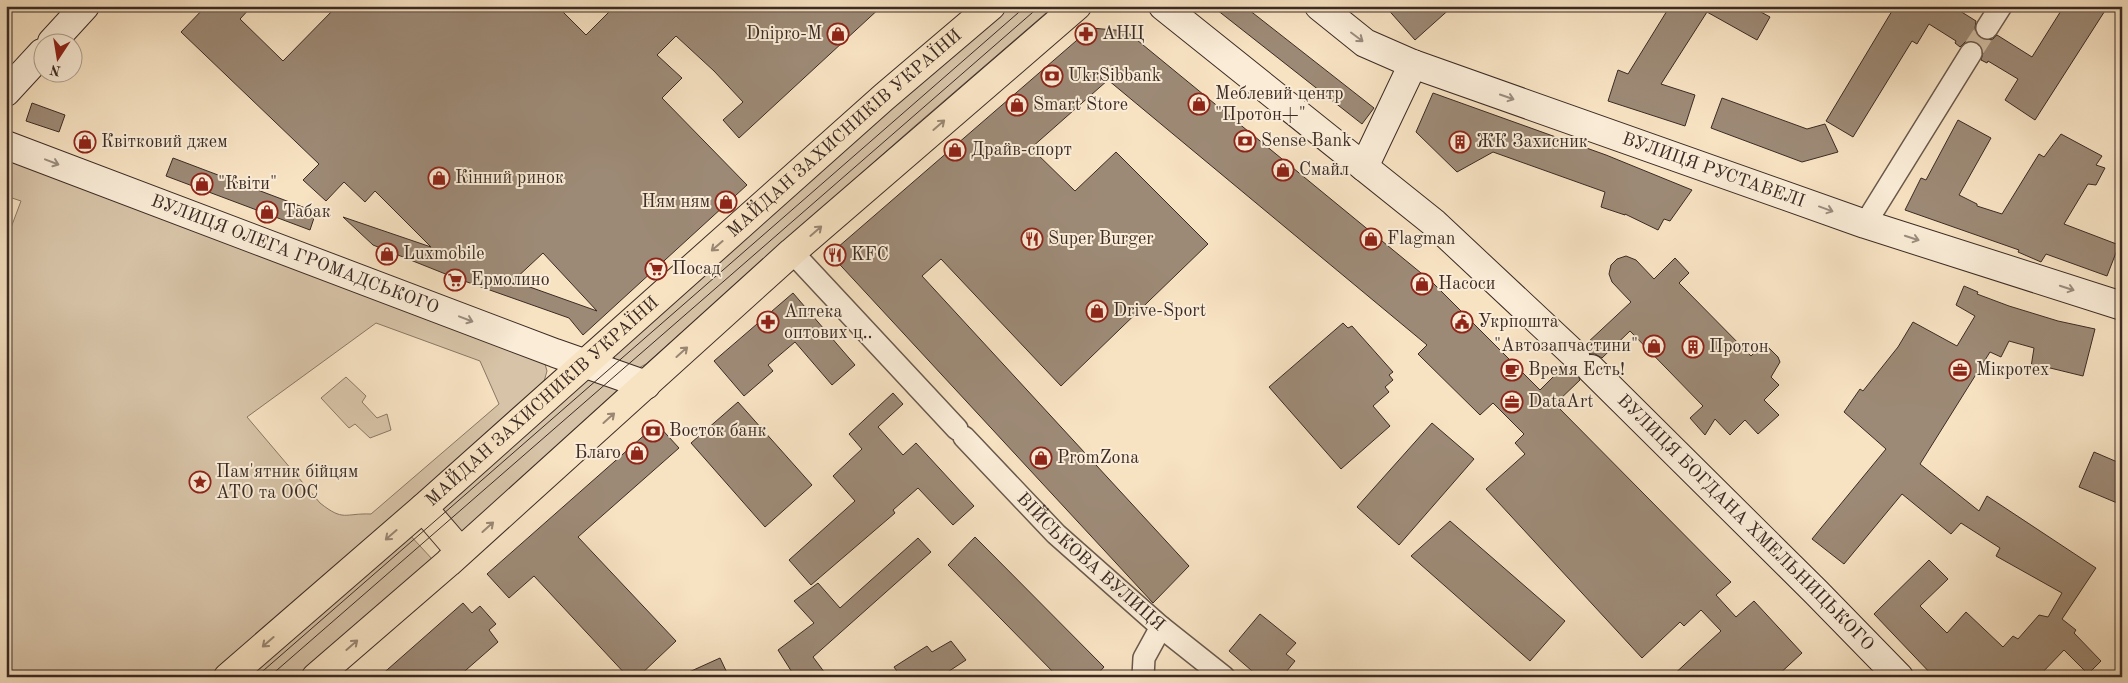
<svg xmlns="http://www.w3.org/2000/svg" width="2128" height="683" font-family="'Old Standard TT',serif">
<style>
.green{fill:#d7c3a7;stroke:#897766;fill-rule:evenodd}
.building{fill:#9d8a76;stroke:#3b2b24;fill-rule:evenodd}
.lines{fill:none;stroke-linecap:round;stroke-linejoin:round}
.street-tunnel{stroke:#d1bda2;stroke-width:21;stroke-dasharray:21 11;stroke-linecap:butt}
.street-casing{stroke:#6a594c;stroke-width:24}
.secondary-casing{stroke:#3b2b24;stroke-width:30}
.primary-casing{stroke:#3b2b24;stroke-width:30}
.street{stroke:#faecd7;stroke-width:21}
.secondary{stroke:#faecd7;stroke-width:28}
.primary{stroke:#f7e2c2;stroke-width:28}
.tram{stroke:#3b2b24;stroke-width:1}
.oneway{stroke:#9a8c7e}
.oneway2{stroke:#998673}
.labels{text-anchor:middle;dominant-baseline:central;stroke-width:4;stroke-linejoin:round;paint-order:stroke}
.poi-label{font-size:18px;fill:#3b2b24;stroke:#faecd7;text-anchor:start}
.street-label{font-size:18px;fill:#3b2b24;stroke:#faecd7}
</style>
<rect width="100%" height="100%" fill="#f7e2c2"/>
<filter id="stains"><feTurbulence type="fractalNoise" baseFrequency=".004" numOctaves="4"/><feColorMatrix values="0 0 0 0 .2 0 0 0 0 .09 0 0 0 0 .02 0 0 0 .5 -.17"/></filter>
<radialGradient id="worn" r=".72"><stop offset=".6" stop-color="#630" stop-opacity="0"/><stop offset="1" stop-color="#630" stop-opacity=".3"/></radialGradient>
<g class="green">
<path d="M1007,6H1054L909,131L646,364L635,370L615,361L614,354L632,331Z"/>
<path d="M6,157L545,364L547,371L543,385L217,677H6V241L21,201L6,196ZM376,323L480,361L499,404L371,514C344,513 344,522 320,503L247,417Z"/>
<path d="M590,375L622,387L461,534L440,508Z"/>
<path d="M346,377L366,396L362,402L377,418L387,414L391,430L370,438L355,424L349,428L321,398Z"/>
<path d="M408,533L433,560L300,677H243Z"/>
</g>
<g class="building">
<path d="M206,6H252L240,19L283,61L337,6H557L586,35L615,6H882L739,138L723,120L743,102L714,71L676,36L657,55L682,78L662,98L747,185L583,335L569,318L453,277L373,245L343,217L431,247L375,191L365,202L344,182L326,201L303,180L319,164L181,32ZM543,253L597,311L513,281Z"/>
<path d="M1212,6H1244L1374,108L1362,124Z"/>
<path d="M1385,6H1453L1415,40Z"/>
<path d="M1670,6H1750L1770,17L1757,40L1707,12L1661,84L1695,95L1685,126L1608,101L1618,70L1628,74Z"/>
<path d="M1895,6H1952L1976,21L1975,28L1980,38L1987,40L1993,39L1997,35L2032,57L2064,6H2108L2035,120L2005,100L2018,79L1988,61L1987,63L1981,60L1983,53L1978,43L1971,41L1965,42L1960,47L1955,43L1956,41L1929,24L1917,44L1912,41L1853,137L1826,121Z"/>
<path d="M1091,28L1126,31L1432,282L1540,390L1564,366L1571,370H1576L1580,380L1555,404L1731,582L1716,595L1736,617L1754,601L1802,653L1776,677H1671L1721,631L1701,610L1684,626L1680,622L1642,658L1486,489L1525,454L1515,443L1524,434L1493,403L1480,415L1418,354L1427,345L1108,80L1031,148L1075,191L1116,152L1208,244L1061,386L941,259L922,276L1189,566L1153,603L830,254Z"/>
<path d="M1433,93L1606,155L1692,190L1670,221L1664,219L1658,230L1625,214V215L1601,207L1605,192L1493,152L1457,172L1416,132Z"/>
<path d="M1722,98L1807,129L1825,124L1838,152L1802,162L1711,128Z"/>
<path d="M32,103L65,115L59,132L26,121Z"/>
<path d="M1958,120L1991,138L1959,195L1977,204V206L2002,214L2039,154L2044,157L2061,134L2102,156L2096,165L2105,168L2096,185L2088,184L2064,224L2119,245L2107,276L2046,254L2041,262L2018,252L2019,250L1905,210L1921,178L1926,180Z"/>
<path d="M173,158L316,212L310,230L166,176Z"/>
<path d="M1626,256L1636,260L1654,279L1675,258L1689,273L1679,283L1751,356L1764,343L1778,357L1780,362L1771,377L1779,385L1764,400L1779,415L1758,434L1745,420L1730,435L1715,419L1705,435L1690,418L1703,406L1630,331L1602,358L1595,354H1590L1586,344L1631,302L1612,282L1609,274L1611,265L1617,259Z"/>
<path d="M1964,286L1978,292L1977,294L2009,306L2058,321L2095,329L2083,376L2046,367L2045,370L2031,367L2034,348L2009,341L2001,357L1990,352L1920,464L1979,511L1987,496L2096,568L2062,619L2076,630L2074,633L2101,661L2088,674L2064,650L2038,677H1934L1874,614L1929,560L1948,579L1920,606L1947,633L1966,612L2003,647L2013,636L2018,639L2039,615L2048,617L2062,593L1996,556L2000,548L1961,523L1951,534L1902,494L1844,564L1812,539L1886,449L1844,412L1860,389L1863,391L1898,347L1913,322L1957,346L1975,316L1956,305Z"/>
<path d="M793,293L855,365L832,385L795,342L768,365L773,371L744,396L714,361Z"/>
<path d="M1343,323L1348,328L1352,326L1393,372L1389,375L1393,380L1385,387L1389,392L1373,406L1390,426L1341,469L1269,387Z"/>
<path d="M893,393L903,404L878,427L903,455L916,443L974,506L953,525L918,488L893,510L895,513L811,585L789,560L855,501L833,476L862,449L849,434Z"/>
<path d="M738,402L812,485L765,527L691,443Z"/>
<path d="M1432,423L1474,459L1399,545L1357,507Z"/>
<path d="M657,424L679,448L578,537L676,641L638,677H628L534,576L509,598L487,574Z"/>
<path d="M2094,452L2122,464V505L2079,487Z"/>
<path d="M1450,521L1565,621L1530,661L1411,556Z"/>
<path d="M975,537L1104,667L1095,677H1058L948,565Z"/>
<path d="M918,538L931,552L813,657L828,677H795L778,650L814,623L794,601L818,583L840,608Z"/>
<path d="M463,603L472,613L480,606L496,624L489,630L498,642L458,677H379Z"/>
<path d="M1260,614L1296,643L1286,654L1295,661L1282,677H1259L1229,651Z"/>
<path d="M951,641L966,660L940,677H901L894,667L927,646L932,652Z"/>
<path d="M720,658L729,677H678Z"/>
</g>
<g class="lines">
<path class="street-tunnel" d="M1971,53L1987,28"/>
<g class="street-casing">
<g id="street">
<path d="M1987,28L2001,6"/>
<path d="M1865,224L1971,53"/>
<path d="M792,252L957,429"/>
<path id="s1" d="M964,437L1056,534L1161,627L1224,677"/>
<path d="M1143,677L1144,658L1161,627"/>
</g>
</g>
<g class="secondary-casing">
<g id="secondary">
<path d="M1163,6L1434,223L1575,355"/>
<path id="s2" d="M1319,6L1365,43L1413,64L1865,224L2122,306"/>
<path d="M52,42L85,6"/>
<path d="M6,92L42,53"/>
<path id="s3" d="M6,145L555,353L646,385"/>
<path d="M1364,167L1413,64"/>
<path id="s4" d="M1591,369L1816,592L1899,677"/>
</g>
</g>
<g class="primary-casing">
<g id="primary">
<path d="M423,508L460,551"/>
<path id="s5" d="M228,677L423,508L884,97L991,6"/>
<path d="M316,677L448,563L792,252L1077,6"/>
</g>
</g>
<use href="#street" class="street"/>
<use href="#secondary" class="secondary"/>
<use href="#primary" class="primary"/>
<g class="tram">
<path d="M256,677L1026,6"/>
<path d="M269,677L1040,6"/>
</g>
</g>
<defs><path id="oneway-shaft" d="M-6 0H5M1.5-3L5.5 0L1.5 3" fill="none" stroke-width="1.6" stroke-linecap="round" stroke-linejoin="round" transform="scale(1.25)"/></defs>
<g class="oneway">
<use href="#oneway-shaft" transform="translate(1357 37) rotate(37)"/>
<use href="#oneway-shaft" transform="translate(1507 97) rotate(19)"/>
<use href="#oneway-shaft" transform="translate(52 162) rotate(21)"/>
<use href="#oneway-shaft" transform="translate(1826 209) rotate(20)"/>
<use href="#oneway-shaft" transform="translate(1912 238) rotate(18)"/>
<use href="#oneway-shaft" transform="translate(2067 288) rotate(18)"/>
<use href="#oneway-shaft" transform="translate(466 319) rotate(21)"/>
</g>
<g class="oneway2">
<use href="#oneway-shaft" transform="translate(939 125) rotate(-41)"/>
<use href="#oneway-shaft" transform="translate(816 231) rotate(-41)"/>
<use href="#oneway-shaft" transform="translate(717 246) rotate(139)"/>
<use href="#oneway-shaft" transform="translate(682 352) rotate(-42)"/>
<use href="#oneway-shaft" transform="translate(609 418) rotate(-42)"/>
<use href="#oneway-shaft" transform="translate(488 527) rotate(-42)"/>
<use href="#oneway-shaft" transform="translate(391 535) rotate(139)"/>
<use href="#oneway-shaft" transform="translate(268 642) rotate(139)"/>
<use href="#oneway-shaft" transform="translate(352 645) rotate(-41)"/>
</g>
<defs>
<g id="shop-ring" transform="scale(1.125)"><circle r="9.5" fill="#faecd7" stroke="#8f2418" stroke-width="1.5"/><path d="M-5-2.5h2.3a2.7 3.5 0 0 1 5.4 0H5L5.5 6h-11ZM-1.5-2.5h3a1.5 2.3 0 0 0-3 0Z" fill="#8f2418"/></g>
<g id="pharmacy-ring" transform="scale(1.125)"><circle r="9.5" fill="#faecd7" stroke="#8f2418" stroke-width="1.5"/><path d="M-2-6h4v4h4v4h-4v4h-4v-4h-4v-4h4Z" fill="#8f2418"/></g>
<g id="bank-ring" transform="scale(1.125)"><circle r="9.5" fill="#faecd7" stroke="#8f2418" stroke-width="1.5"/><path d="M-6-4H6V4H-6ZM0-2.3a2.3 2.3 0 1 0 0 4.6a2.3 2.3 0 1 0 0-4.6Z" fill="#8f2418"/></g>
<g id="building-ring" transform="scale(1.125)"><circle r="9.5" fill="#faecd7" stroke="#8f2418" stroke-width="1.5"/><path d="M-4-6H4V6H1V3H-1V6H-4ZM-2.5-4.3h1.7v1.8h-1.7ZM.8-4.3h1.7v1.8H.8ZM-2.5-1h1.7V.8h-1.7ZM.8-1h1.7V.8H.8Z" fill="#8f2418"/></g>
<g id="restaurant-ring" transform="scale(1.125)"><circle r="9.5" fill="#faecd7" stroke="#8f2418" stroke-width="1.5"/><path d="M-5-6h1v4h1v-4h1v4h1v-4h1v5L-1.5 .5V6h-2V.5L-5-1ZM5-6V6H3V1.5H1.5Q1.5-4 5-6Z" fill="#8f2418"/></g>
<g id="supermarket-ring" transform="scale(1.125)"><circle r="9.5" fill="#faecd7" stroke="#8f2418" stroke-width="1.5"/><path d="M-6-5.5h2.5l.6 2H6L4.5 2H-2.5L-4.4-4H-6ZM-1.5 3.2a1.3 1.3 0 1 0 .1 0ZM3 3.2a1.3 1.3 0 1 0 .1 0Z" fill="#8f2418"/></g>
<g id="civic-ring" transform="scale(1.125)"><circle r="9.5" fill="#faecd7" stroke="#8f2418" stroke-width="1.5"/><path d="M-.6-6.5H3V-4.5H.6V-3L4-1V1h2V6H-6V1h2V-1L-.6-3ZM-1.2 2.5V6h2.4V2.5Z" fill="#8f2418"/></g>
<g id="cafe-ring" transform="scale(1.125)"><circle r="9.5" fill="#faecd7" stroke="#8f2418" stroke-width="1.5"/><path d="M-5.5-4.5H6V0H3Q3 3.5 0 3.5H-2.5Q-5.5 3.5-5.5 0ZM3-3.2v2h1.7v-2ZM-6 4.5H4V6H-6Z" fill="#8f2418"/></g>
<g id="office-ring" transform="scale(1.125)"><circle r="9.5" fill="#faecd7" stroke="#8f2418" stroke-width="1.5"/><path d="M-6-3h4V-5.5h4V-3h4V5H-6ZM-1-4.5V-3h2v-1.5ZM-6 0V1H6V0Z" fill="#8f2418"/></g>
<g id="sight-ring" transform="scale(1.125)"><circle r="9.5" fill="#faecd7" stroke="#8f2418" stroke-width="1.5"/><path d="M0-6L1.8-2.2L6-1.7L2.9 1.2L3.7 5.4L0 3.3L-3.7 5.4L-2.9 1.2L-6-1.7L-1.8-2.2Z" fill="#8f2418"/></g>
</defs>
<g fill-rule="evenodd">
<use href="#shop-ring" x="838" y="34"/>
<use href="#pharmacy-ring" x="1086" y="34"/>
<use href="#bank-ring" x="1052" y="76"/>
<use href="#shop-ring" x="1199" y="104"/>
<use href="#shop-ring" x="1017" y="105"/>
<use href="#bank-ring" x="1245" y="141"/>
<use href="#shop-ring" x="85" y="142"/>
<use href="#building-ring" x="1460" y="142"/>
<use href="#shop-ring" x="955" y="150"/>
<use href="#shop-ring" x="1283" y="170"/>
<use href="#shop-ring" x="439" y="178"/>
<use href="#shop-ring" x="202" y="184"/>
<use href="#shop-ring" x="726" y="202"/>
<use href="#shop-ring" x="267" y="212"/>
<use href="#restaurant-ring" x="1032" y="239"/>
<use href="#shop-ring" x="1371" y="239"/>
<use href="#shop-ring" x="387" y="254"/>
<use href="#restaurant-ring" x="835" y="255"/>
<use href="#supermarket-ring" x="656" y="269"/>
<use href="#supermarket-ring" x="455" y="280"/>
<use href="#shop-ring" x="1422" y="284"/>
<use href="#shop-ring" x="1097" y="311"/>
<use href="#pharmacy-ring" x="768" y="322"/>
<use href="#civic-ring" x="1462" y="322"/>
<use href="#shop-ring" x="1654" y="346"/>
<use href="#building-ring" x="1693" y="347"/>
<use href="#cafe-ring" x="1512" y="370"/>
<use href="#office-ring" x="1960" y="370"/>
<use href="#office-ring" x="1512" y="402"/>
<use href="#bank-ring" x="653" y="431"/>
<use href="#shop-ring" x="637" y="453"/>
<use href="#shop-ring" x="1041" y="458"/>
<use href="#sight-ring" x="200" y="482"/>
</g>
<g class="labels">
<g class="poi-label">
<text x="822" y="34" text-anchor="end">Dnipro-M</text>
<text x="1102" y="34">АНЦ</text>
<text x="1068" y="76">UkrSibbank</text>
<text x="1215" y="94">Меблевий центр<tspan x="1215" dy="21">"Протон+"</tspan></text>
<text x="1033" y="105">Smart Store</text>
<text x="1261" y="141">Sense Bank</text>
<text x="101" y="142">Квітковий джем</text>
<text x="1476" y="142">ЖК Захисник</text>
<text x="971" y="150">Драйв-спорт</text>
<text x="1299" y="170">Смайл</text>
<text x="455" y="178">Кінний ринок</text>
<text x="218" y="184">"Квіти"</text>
<text x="710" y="202" text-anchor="end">Ням ням</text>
<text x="283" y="212">Табак</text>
<text x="1048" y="239">Super Burger</text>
<text x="1387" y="239">Flagman</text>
<text x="403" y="254">Luxmobile</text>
<text x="851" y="255">KFC</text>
<text x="672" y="269">Посад</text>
<text x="471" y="280">Ермолино</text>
<text x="1438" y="284">Насоси</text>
<text x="1113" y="311">Drive-Sport</text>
<text x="784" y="312">Аптека<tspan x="784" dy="21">оптових ц‥</tspan></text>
<text x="1478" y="322">Укрпошта</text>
<text x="1638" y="346" text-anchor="end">"Автозапчастини"</text>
<text x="1709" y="347">Протон</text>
<text x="1528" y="370">Время Есть!</text>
<text x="1976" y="370">Мікротех</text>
<text x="1528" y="402">DataArt</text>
<text x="669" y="431">Восток банк</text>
<text x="621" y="453" text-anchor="end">Благо</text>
<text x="1057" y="458">PromZona</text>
<text x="216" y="472">Пам'ятник бійцям<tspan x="216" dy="21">АТО та ООС</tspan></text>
</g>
<g class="street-label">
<text stroke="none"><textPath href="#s5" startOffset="822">МАЙДАН ЗАХИСНИКІВ УКРАЇНИ</textPath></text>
<text stroke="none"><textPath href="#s2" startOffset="430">ВУЛИЦЯ РУСТАВЕЛІ</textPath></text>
<text stroke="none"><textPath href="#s3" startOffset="309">ВУЛИЦЯ ОЛЕГА ГРОМАДСЬКОГО</textPath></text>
<text stroke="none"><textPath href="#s5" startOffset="418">МАЙДАН ЗАХИСНИКІВ УКРАЇНИ</textPath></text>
<text stroke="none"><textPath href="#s4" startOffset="218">ВУЛИЦЯ БОГДАНА ХМЕЛЬНИЦЬКОГО</textPath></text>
<text stroke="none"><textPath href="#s1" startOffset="178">ВІЙСЬКОВА ВУЛИЦЯ</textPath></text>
</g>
</g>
<rect width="2128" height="683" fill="none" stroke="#f7e2c2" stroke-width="25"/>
<rect x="8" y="8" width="2113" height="668" fill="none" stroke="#3b2b24" stroke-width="2.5"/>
<rect x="12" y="12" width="2103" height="658" fill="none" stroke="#3b2b24"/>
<g transform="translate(58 58) rotate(192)"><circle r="24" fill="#faecd7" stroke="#ae9f8f"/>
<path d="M0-4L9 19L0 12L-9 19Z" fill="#8f2418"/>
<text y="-8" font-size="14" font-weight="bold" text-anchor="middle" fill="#3b2b24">N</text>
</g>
<rect width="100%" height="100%" filter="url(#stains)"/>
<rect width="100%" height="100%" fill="url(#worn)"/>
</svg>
